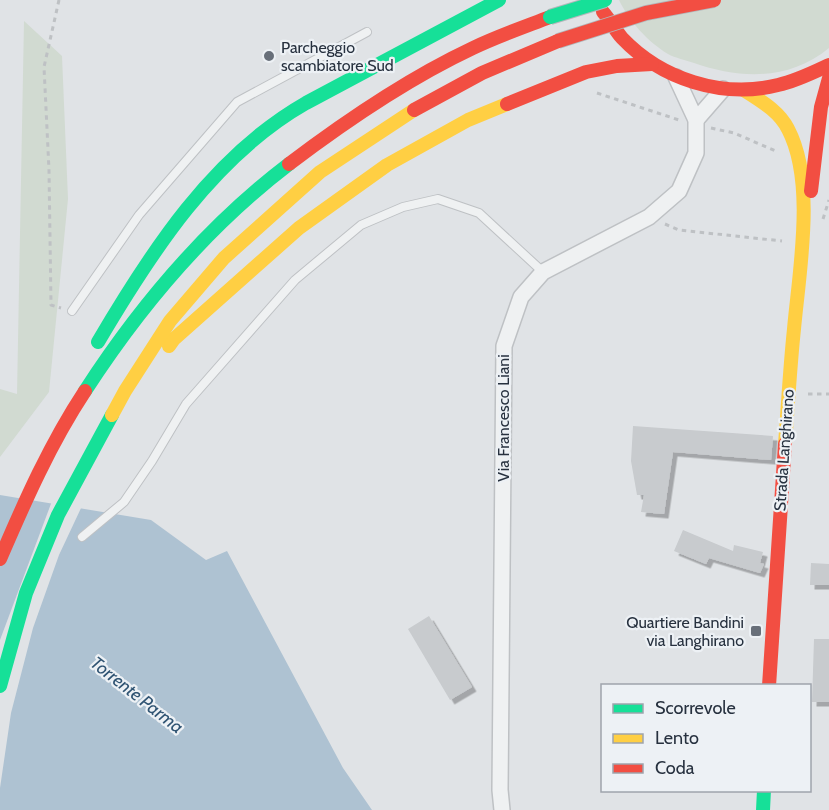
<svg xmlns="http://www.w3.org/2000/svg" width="829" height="810" font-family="Cabin,sans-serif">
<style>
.green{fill:#d1dad1}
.water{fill:#aec2d2}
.pier{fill:#e0e3e6}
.building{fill:#c8cbce;filter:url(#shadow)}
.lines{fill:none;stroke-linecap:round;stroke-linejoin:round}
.lane-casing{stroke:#bec1c4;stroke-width:10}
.street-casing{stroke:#bec1c4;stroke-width:18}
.path{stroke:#bec1c4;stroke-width:3;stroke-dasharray:4.5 4.5;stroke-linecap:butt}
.lane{stroke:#eff1f2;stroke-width:8}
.street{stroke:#eff1f2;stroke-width:15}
.fast{stroke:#16e098;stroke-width:14}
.slow{stroke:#ffcf43;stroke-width:14}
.jam{stroke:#f24e42;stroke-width:14}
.fast-bridge-casing{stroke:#b2b6ba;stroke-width:16;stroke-linecap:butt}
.jam-bridge-casing{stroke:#b2b6ba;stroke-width:16;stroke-linecap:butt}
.fast-bridge{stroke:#16e098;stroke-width:14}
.jam-bridge{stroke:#f24e42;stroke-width:14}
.poi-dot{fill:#686f79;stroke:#edf1f5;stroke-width:2}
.labels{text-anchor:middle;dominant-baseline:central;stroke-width:4.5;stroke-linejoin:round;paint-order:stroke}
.poi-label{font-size:16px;fill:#27313f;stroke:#edf1f5;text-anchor:start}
.street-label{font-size:16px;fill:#27313f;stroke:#edf1f5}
.water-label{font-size:18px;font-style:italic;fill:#305473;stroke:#edf1f5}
</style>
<defs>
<filter id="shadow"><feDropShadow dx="4.5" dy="4.5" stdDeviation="0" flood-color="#0004"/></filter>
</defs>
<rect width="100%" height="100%" fill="#e0e3e6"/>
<g class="green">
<path d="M619,0H829V48C789,81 740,79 694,63C686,60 675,58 668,54C648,42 629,21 619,0Z"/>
<path d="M24,21L62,56L68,199L49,392L0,457V389L17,394Z"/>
</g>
<path class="water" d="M0,495L151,520L206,560L227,551L343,768L372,810H0Z"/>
<path class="pier" d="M52,501L82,506L59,555L33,628L11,713L0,788V640Z"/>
<g class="building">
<path d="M633,426L773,436L771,460L673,452L664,514L641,512L644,495H637L631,461Z"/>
<path d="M683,530L733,551L734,545L763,552L760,563L764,564L760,573L709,558L706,564L674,551Z"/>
<path d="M811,563L829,564V585H810Z"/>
<path d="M429,616L472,687L450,700L408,629Z"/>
<path d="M814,639H829V702H812Z"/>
</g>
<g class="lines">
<g class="lane-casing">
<g id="lane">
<path d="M72,311L139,215L237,102L367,32"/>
<path d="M82,537L124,502L152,461L186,404L295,280L361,225L403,207L438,199L479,213L543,272"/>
</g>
</g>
<g class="street-casing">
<g id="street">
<path d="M696,120L723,89"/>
<path d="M502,810L500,790L504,346L521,297L543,272L649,217L679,191L696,153V120L676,77"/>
</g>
</g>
<g class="path">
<path d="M59,0L44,67L49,170L51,305L61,308"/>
<path d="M597,93L679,120"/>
<path d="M711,128L734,133L778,152"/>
<path d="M823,219L829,200"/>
<path d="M665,224L679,230L782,241"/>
<path d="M808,394H829"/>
</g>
<use href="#lane" class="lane"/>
<use href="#street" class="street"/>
<g class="fast">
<path d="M98,342C151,252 213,156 306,103L499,0"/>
<path d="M85,391C140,306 208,226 289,164"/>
<path d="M0,686L26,593L58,515L112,415"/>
<path d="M763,810L764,790"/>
</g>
<g class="slow">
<path d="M744,90C761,101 779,111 788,129C816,182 799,272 794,329C790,367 788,405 785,444"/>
<path d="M169,346L174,339L299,228L387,165L468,120L507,104"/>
<path d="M112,415L125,391L170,321L224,258L320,172L414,110"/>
</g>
<g class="jam">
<path d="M603,12C610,20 615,30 622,38C661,79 722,99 778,85C796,81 812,73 829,65"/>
<path d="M507,104L586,72L617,66L652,64"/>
<path d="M414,110L482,73L558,41"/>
<path d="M289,164C347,120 407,79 473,48C498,36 524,27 550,17"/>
<path d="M811,191L821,107L829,78"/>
<path d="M0,559C25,501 50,444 85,391"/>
<path d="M769,686L785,444"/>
</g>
<g class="fast-bridge-casing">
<path id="fast-bridge" d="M550,17L605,0"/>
</g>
<g class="jam-bridge-casing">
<path id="jam-bridge" d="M558,41L646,13L714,0"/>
</g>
<use href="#fast-bridge" class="fast-bridge"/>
<use href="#jam-bridge" class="jam-bridge"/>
</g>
<g class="poi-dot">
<circle cx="269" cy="56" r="6"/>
<rect x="750" y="625" width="12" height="12" rx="3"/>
</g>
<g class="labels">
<g class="poi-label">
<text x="281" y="47">Parcheggio<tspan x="281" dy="18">scambiatore Sud</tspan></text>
<text x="744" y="622" text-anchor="end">Quartiere Bandini<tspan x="744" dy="18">via Langhirano</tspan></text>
</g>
<g class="street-label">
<text transform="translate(503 418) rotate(-90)">Via Francesco Liani</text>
<text transform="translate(784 450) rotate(-86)">Strada Langhirano</text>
</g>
<g class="water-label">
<text transform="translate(137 695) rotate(38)">Torrente Parma</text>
</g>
</g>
<rect x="601" y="684" width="210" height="108" fill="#edf1f5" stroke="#9ea4ac" stroke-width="1.5"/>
<rect x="613" y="704" width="30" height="9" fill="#16e098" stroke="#9ea4ac" stroke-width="1.5"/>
<text x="655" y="714" font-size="18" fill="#27313f">Scorrevole</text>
<rect x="613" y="734" width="30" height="9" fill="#ffcf43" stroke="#9ea4ac" stroke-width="1.5"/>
<text x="655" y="744" font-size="18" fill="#27313f">Lento</text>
<rect x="613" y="764" width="30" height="9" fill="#f24e42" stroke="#9ea4ac" stroke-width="1.5"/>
<text x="655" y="774" font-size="18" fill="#27313f">Coda</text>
</svg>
